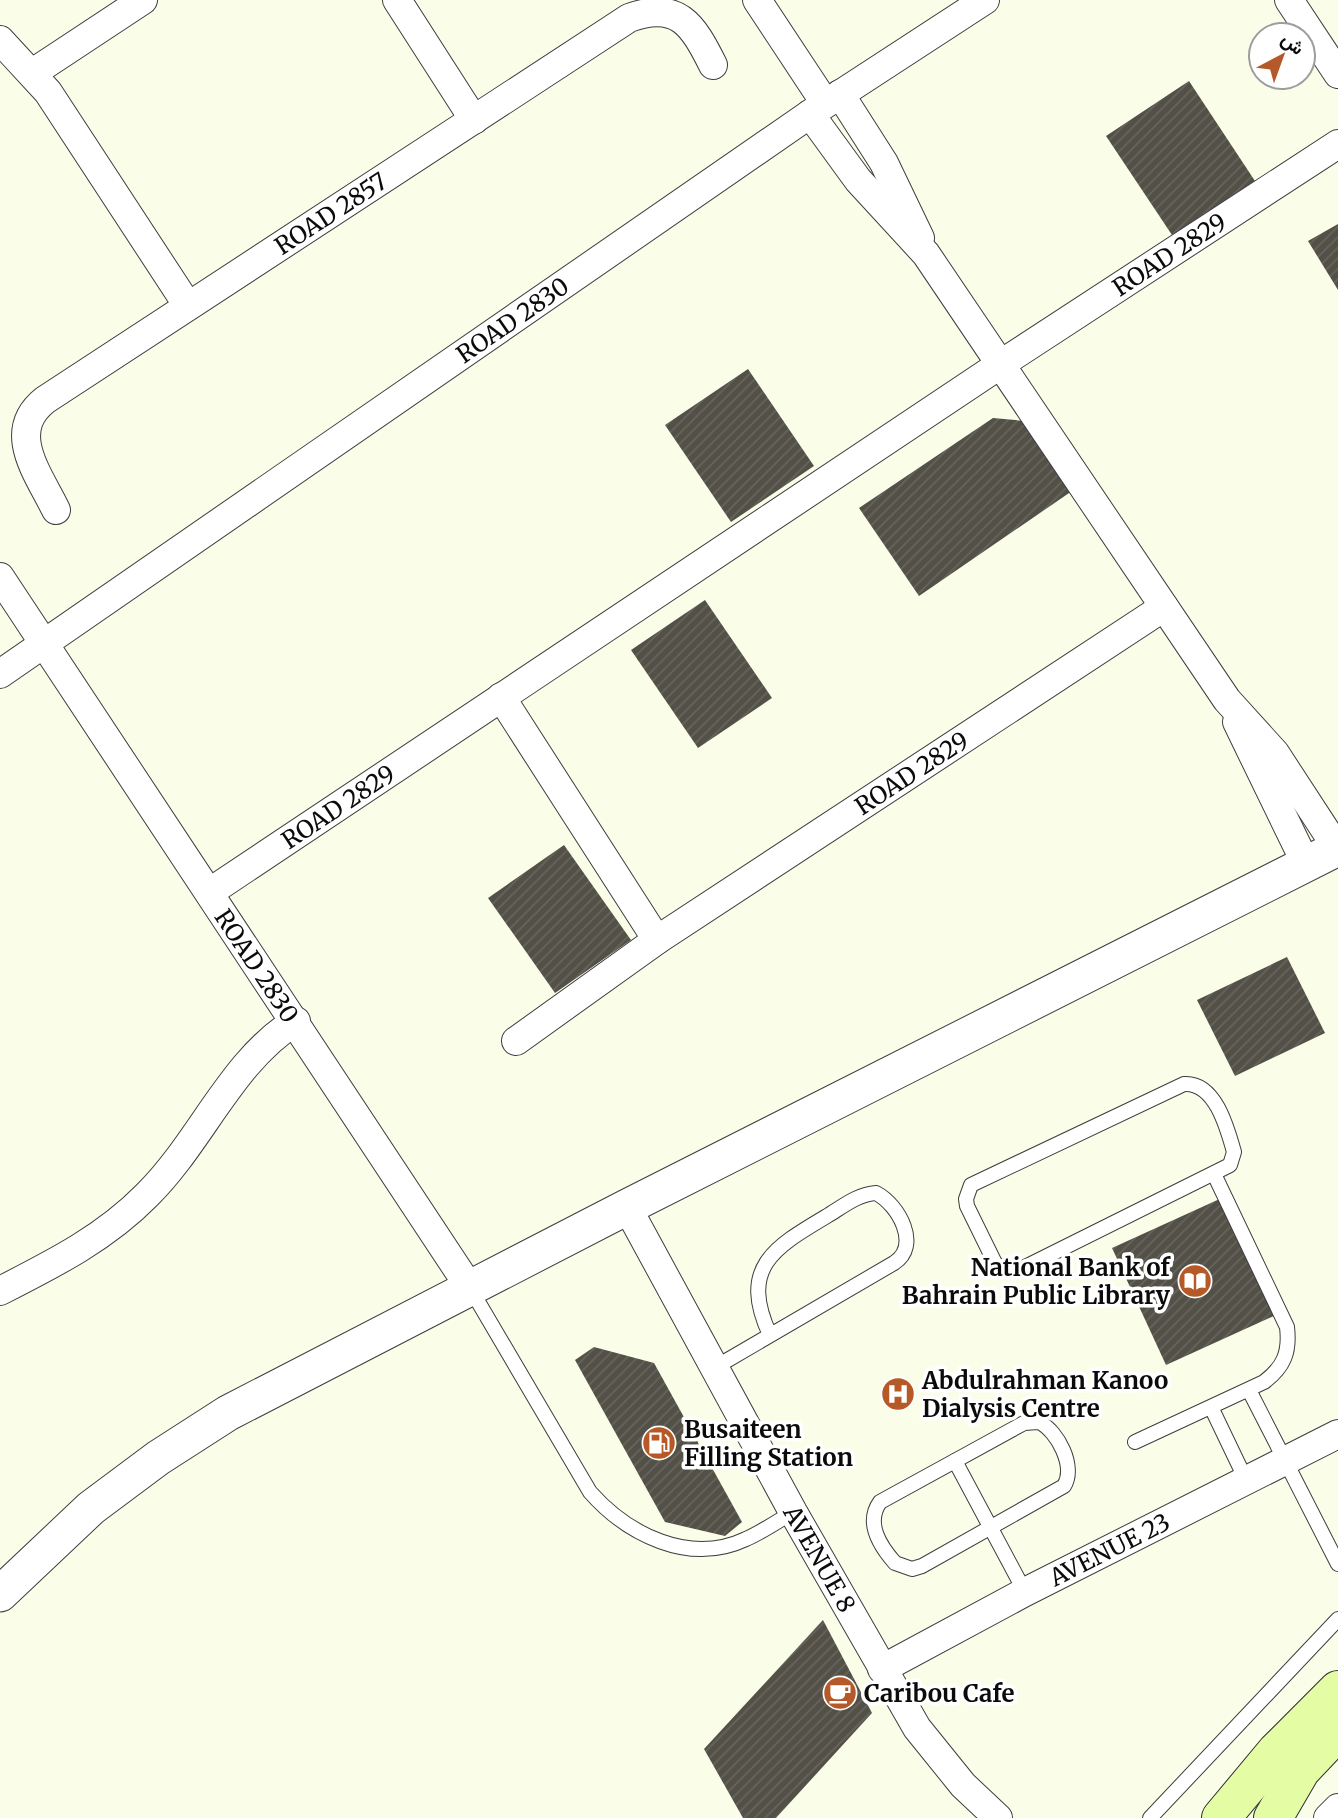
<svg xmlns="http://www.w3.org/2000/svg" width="1338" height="1818" font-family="Merriweather,Vazirmatn,serif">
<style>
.building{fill:url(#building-hatch)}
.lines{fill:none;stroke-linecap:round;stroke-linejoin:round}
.service-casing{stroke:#3e3e3e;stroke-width:16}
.minor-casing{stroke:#3e3e3e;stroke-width:30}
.tertiary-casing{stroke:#3e3e3e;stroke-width:37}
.secondary-casing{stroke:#2d2d2d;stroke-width:40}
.service{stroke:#fff;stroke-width:14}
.minor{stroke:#fff;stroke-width:28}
.tertiary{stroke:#fff;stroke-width:35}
.secondary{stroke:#e4fda5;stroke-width:38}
.labels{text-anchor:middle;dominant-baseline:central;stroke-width:7;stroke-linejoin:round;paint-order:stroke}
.street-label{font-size:24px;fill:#0b0b0b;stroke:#fff}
.poi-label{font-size:24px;font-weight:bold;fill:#0b0b0b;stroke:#fff;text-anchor:start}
</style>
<defs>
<pattern id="building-hatch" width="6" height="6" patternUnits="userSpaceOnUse" patternTransform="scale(1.75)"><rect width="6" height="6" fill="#535047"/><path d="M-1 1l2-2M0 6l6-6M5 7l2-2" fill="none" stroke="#67645d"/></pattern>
</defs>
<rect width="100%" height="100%" fill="#fafee9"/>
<g class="building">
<path d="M1189,81L1255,181L1172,235L1106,136Z"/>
<path d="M1338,224V290L1308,241Z"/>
<path d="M748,369L814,466L731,522L665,425Z"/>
<path d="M993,418L1025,421L1072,491L919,596L859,508Z"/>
<path d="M705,600L772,698L698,748L631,650Z"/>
<path d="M564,845L631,940L555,993L488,898Z"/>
<path d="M1287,957L1325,1033L1235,1076L1197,1000Z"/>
<path d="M1224,1197L1278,1314L1166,1365L1112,1248Z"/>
<path d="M594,1347L654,1363L742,1522L725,1536L665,1522L575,1360Z"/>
<path d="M823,1620L872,1713L776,1818H743L704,1749Z"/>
</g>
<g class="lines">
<g class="service-casing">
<g id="service">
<path d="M1184,1084C1215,1082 1227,1127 1234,1152L1230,1165L1017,1271L1001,1268L995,1263L967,1206L966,1199L971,1185Z"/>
<path d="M470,1288L590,1492C627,1534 689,1566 746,1539C762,1532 778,1521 793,1512"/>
<path d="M714,1368L894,1263C921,1246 899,1205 876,1193C858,1194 842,1207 827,1216C773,1248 739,1268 770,1335"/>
<path d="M1249,1390L1338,1564"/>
<path d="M1212,1409L1246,1480"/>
<path d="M1039,1422C1058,1431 1076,1467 1064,1486L922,1566L912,1569L895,1563C880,1546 865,1523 880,1502L1024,1423Z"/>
<path d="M1135,1442L1264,1382C1284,1367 1290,1352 1287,1327L1214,1174"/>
<path d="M955,1461L1025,1592"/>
<path d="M1150,1818L1338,1619"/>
</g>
</g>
<g class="minor-casing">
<g id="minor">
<path d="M397,0L474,120"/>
<path d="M757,0L825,103"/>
<path d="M1289,0L1338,74"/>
<path d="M0,40L48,92L188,306"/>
<path d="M34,72L143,0"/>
<path d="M840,94L884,163L920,238"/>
<path d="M810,114L858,180L926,254L1227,700L1275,753L1337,848"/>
<path id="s1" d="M56,510C38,473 5,432 45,400L629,18C678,0 693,25 713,65"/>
<path id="s2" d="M0,577L470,1288"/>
<path id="s3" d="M0,674L810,114L985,0"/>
<path d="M501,697L657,940"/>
<path d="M1237,722L1306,864"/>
<path id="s4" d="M210,892L1001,364L1338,144"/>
<path id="s5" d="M516,1041L657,940L1164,607"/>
<path id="s6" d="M627,1207L793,1512L917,1728L963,1785L998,1818"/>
<path d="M0,1291C53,1264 105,1238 147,1195C201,1142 231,1061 296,1021"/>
<path id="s7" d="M882,1669L1025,1592L1338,1434"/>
<path d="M1328,1818L1338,1808"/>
</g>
</g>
<g class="tertiary-casing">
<path id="tertiary" d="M0,1594L91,1508L158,1458L228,1413L627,1207L1338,848"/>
</g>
<g class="secondary-casing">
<g id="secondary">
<path d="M1221,1818L1276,1752L1338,1690"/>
<path d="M1273,1818L1301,1770L1338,1731"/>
</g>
</g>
<use href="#service" class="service"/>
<use href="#minor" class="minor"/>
<use href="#tertiary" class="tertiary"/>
<use href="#secondary" class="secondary"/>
</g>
<defs>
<g id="library-disc" transform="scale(1.75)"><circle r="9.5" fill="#b65928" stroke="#fff"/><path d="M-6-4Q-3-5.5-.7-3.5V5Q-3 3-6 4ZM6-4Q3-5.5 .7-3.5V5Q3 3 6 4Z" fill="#fff"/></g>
<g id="hospital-disc" transform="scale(1.75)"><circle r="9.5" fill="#b65928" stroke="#fff"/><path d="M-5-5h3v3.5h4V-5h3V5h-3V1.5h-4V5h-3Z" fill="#fff"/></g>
<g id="fuel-disc" transform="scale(1.75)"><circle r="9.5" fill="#b65928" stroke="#fff"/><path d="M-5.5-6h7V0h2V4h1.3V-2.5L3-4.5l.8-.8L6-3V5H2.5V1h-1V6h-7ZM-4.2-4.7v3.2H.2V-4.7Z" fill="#fff"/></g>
<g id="cafe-disc" transform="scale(1.75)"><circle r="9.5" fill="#b65928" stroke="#fff"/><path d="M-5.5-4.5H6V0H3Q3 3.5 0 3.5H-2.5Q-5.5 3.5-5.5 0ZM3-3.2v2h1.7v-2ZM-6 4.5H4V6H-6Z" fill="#fff"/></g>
</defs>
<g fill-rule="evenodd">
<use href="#library-disc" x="1195" y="1281"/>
<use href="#hospital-disc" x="898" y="1394"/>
<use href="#fuel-disc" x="659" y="1443"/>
<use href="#cafe-disc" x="840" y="1693"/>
</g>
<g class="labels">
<g class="street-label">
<text stroke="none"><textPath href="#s1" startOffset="464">ROAD 2857</textPath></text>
<text stroke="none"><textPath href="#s4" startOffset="1152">ROAD 2829</textPath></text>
<text stroke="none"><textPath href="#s3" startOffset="623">ROAD 2830</textPath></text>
<text stroke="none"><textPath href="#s5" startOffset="478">ROAD 2829</textPath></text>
<text stroke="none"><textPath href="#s4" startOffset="154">ROAD 2829</textPath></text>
<text stroke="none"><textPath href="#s2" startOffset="466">ROAD 2830</textPath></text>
<text stroke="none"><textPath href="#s7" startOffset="257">AVENUE 23</textPath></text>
<text stroke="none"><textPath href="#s6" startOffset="401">AVENUE 8</textPath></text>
</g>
<g class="poi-label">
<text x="1170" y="1267" text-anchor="end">National Bank of<tspan x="1170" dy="28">Bahrain Public Library</tspan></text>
<text x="922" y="1380">Abdulrahman Kanoo<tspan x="922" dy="28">Dialysis Centre</tspan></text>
<text x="684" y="1429">Busaiteen<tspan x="684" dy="28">Filling Station</tspan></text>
<text x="864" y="1693">Caribou Cafe</text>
</g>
</g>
<g transform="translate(1282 56) rotate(41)"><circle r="33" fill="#ffffff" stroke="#9d9d9d" stroke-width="2"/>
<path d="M0-5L12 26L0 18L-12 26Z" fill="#b65928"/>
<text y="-10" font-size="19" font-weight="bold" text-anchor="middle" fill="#0b0b0b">ش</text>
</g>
</svg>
